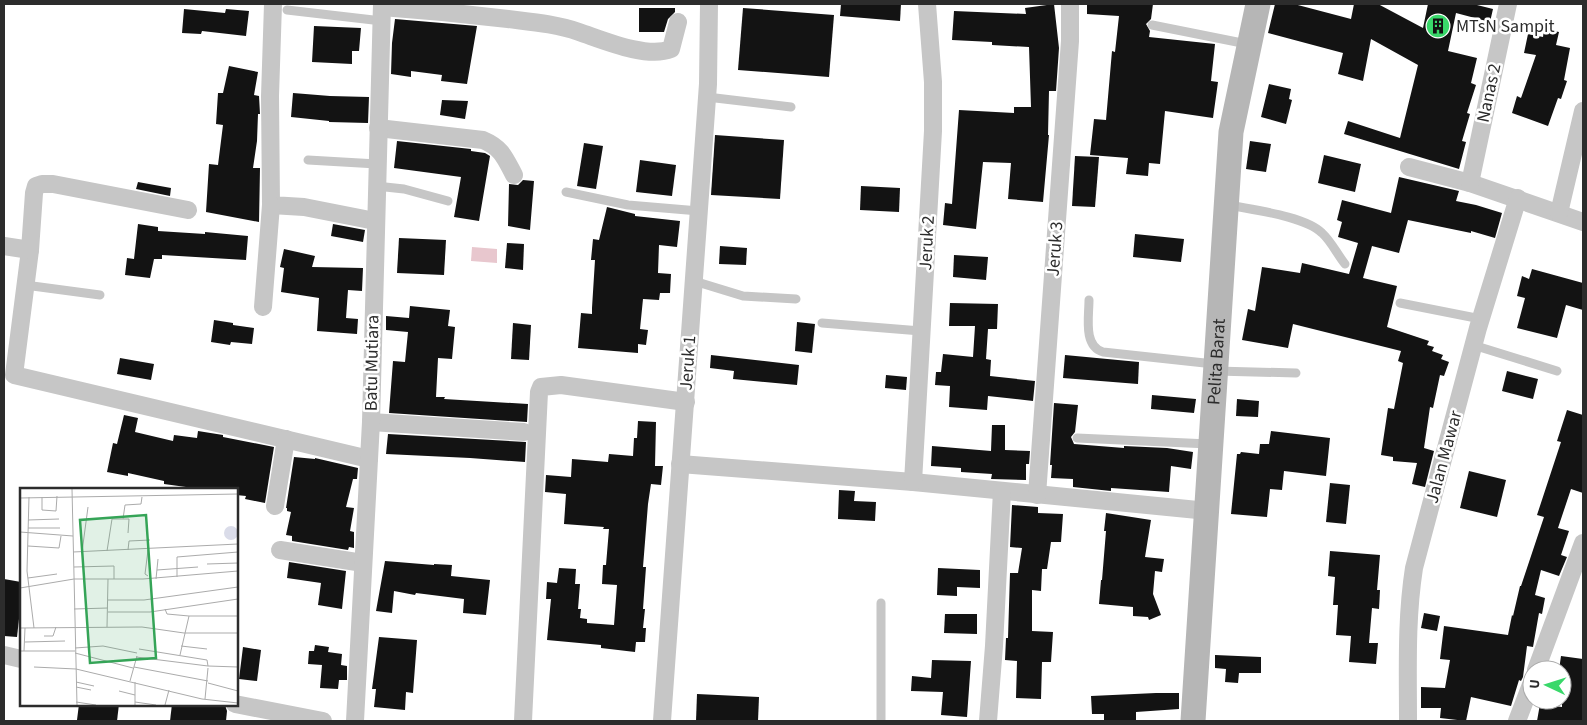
<svg xmlns="http://www.w3.org/2000/svg" width="1587" height="725" font-family="'Source Sans 3',sans-serif">
<style>
.water{fill:#e8c7ce}
.building{fill:#131313}
.lines{fill:none;stroke-linecap:round;stroke-linejoin:round}
.lane{stroke:#c6c6c6;stroke-width:9}
.street{stroke:#c6c6c6;stroke-width:18}
.secondary{stroke:#b6b6b6;stroke-width:25}
.labels{text-anchor:middle;dominant-baseline:central;stroke-width:5;stroke-linejoin:round;paint-order:stroke}
.poi-label{font-size:18px;fill:#2c2c2c;stroke:#fff;text-anchor:start}
.street-label{font-size:18px;fill:#2c2c2c;stroke:#fff}
.inset-road{fill:none;stroke:#ababab;stroke-width:1}
.view{fill:#35a457;fill-opacity:0.15;stroke:#35a457;stroke-width:2.5}
.inset-edge{fill:none;stroke:#2c2c2c;stroke-width:2.5}
</style>
<rect width="100%" height="100%" fill="#fff"/>
<path class="water" d="M472,247L497,249V263L471,261Z"/>
<g class="building">
<path d="M841,4H901L900,21L840,16Z"/>
<path d="M1054,4L1059,48L1056,91H1049L1048,135H1049L1043,202L1008,199L1011,163L983,162L976,229L943,225L945,203L952,204L959,110L1014,113V107H1031L1029,47L992,45V42L952,40L954,11L1026,14L1025,8Z"/>
<path d="M1087,4H1153L1151,19L1146,24L1150,31L1149,37L1215,44L1211,81L1218,82L1213,118L1165,111L1160,164L1149,163L1148,176L1126,174L1128,158L1090,155L1094,119L1106,120L1112,51L1115,52L1119,16L1087,14Z"/>
<path d="M1275,4H1294L1351,19L1354,4H1378L1423,28L1428,4H1473L1493,9L1490,22L1456,13L1448,51L1477,58L1471,83L1476,85L1467,113L1470,114L1462,141L1466,142L1459,169L1344,134L1348,121L1400,138L1418,65L1371,39L1363,81L1338,74L1343,53L1268,33Z"/>
<path d="M639,8H675V12L668,19L664,32H639Z"/>
<path d="M743,8L834,15L829,77L738,70Z"/>
<path d="M184,9L225,13L226,9L249,11L246,36L202,31L201,34L182,33Z"/>
<path d="M395,19L477,26L467,84L441,81L442,75L411,71V77L391,74L392,43Z"/>
<path d="M314,26L361,28L359,51H352V64L312,62Z"/>
<path d="M1544,29L1559,32L1556,45L1570,48L1564,80L1567,81L1561,99L1558,98L1548,126L1512,113L1517,96L1521,98L1536,55L1524,53L1528,34L1543,37Z"/>
<path d="M229,66L258,72L254,95L259,96L260,114H258L257,141L253,168H260L259,222L206,212L209,164L218,165L223,125L216,124L218,93H223Z"/>
<path d="M1269,84L1291,89L1289,99L1292,100L1286,124L1261,117Z"/>
<path d="M293,93L330,96L369,97L368,123L329,122V121L291,117Z"/>
<path d="M442,100L468,101L465,119L440,115Z"/>
<path d="M715,135L784,140L780,199L711,195Z"/>
<path d="M397,141L471,149V151L485,153L490,156L479,221L454,217L461,177L394,168Z"/>
<path d="M1250,141L1271,144L1266,172L1246,169Z"/>
<path d="M584,143L603,146L596,189L577,186Z"/>
<path d="M1324,155L1361,164L1355,192L1318,183Z"/>
<path d="M1075,156L1099,157L1095,207L1072,206Z"/>
<path d="M640,160L676,165L672,196L636,192Z"/>
<path d="M1399,177L1459,191L1456,201L1476,205L1502,213L1495,238L1471,231V233L1408,220L1399,253L1372,246L1363,278L1397,286L1387,327L1429,341L1427,345L1434,347L1432,351L1443,355L1441,359L1449,362L1444,376L1440,375L1433,408L1430,407L1424,448L1434,451L1425,487L1412,484L1417,463L1393,461V457L1381,455L1388,408L1394,409L1403,363L1398,361L1401,351L1293,324L1288,348L1242,340L1248,309L1255,311L1262,267L1300,273L1302,263L1349,274L1358,243L1338,237L1342,222L1337,220L1342,200L1391,213Z"/>
<path d="M523,180L534,181L530,230L508,226L509,184L518,185Z"/>
<path d="M138,182L171,188L170,196L136,189Z"/>
<path d="M861,186L900,188L899,212L860,210Z"/>
<path d="M607,207L635,214V216L680,221L677,247L659,245L658,273L671,274L670,293H660L659,300L643,299L640,329L648,330L646,345L638,344V353L578,348L581,313L592,314V308L595,260H591L593,239L599,240Z"/>
<path d="M138,224L158,227V231L205,234V232L248,236L246,260L162,255V259H154L150,278L125,275L127,258L134,259Z"/>
<path d="M333,224L365,230L363,242L331,236Z"/>
<path d="M1135,234L1184,239L1181,262L1133,257Z"/>
<path d="M399,238L446,240L444,275L397,273Z"/>
<path d="M507,243L524,244L523,270L505,268Z"/>
<path d="M720,246L747,248L746,265L719,264Z"/>
<path d="M284,249L315,256L312,267L363,268L362,291L348,290L346,318L358,319L357,334L317,331L319,298L281,292L284,268L280,267Z"/>
<path d="M954,255L988,257L986,280L953,277Z"/>
<path d="M1532,269L1583,283V310L1566,305L1557,338L1517,328L1525,298L1517,296L1522,276L1529,279Z"/>
<path d="M950,303L998,304L997,329H988L986,359L991,360L990,376L1035,381L1033,401L988,396L987,410L949,407L950,386L935,385L936,372H941L943,354L973,357L975,326H949Z"/>
<path d="M410,306L450,310L448,326L455,327L452,359L438,358L436,397H445L444,399L528,404L527,422L389,413L393,361L405,362L408,332L386,330V316L409,318Z"/>
<path d="M214,320L233,323V325L254,328L252,344L231,342L230,345L211,342Z"/>
<path d="M797,322L815,324L812,353L795,351Z"/>
<path d="M513,323L531,325L529,360L511,359Z"/>
<path d="M711,355L799,365L797,385L733,379L734,371L710,368Z"/>
<path d="M1065,355L1139,362L1138,384L1063,378Z"/>
<path d="M120,358L154,364L151,380L117,374Z"/>
<path d="M1507,371L1538,379L1533,399L1502,391Z"/>
<path d="M886,375L907,377L906,390L885,388Z"/>
<path d="M1152,395L1196,399L1194,413L1151,409Z"/>
<path d="M1237,399L1259,401L1258,417L1236,416Z"/>
<path d="M1054,403L1078,405L1075,432L1071,437L1074,444L1124,448V446L1167,448L1193,452L1191,469L1171,466L1169,492L1111,488V491L1073,487V479L1051,478L1052,465H1050Z"/>
<path d="M1567,410L1583,415V493L1571,489L1558,528L1569,531L1561,555L1567,557L1559,576L1541,570L1535,595L1545,598L1542,614L1539,613L1533,647L1527,646L1523,677L1521,681L1519,680L1511,706L1471,697L1466,721L1440,718L1441,708H1421V687L1445,688L1450,660L1440,659L1444,626L1508,635L1512,615L1513,616L1520,586H1521L1544,517L1537,515L1561,442L1557,441Z"/>
<path d="M124,415L138,418L135,432L173,441L174,435L197,438L198,431L223,435V437L274,447L265,503L245,499L246,496L236,495V489L186,487L164,484V481L128,473V476L107,472L113,443L117,444Z"/>
<path d="M638,421L656,422L655,466H663L661,485L651,484L648,504L643,567H646L643,609H645L643,628H646L645,642H636L635,652L601,648V645L547,640L551,599H546L547,582L557,583L559,568L576,569L575,584H580L578,609H581L580,618L587,619V623L614,625L617,585L602,584L603,565H606L609,529H603L604,527L564,524L566,494L545,492L546,475L571,477L572,459L608,462L609,454L633,456L634,438H637Z"/>
<path d="M992,425H1005V450L1030,451L1029,464H1026V480L991,479L992,474L961,472V468L931,466L932,446L991,451Z"/>
<path d="M1271,431L1330,438L1326,476L1284,471L1282,490L1270,489L1267,517L1231,514L1237,454H1240L1241,452L1259,454L1260,444H1269Z"/>
<path d="M388,434L526,442L525,462L470,458L386,454Z"/>
<path d="M294,457L315,459V458L358,468L357,479H353L346,507L354,508L350,531L354,532V548L349,547L348,550L292,541V536L286,535L291,512L287,511V508H286Z"/>
<path d="M1469,471L1506,480L1497,517L1460,508Z"/>
<path d="M1330,483L1350,485L1346,524L1326,522Z"/>
<path d="M839,490L855,491L854,501L876,502L875,521L838,519Z"/>
<path d="M1012,505L1038,507V513L1063,514L1061,542H1051L1047,569H1042L1041,591L1032,590V631L1053,632L1051,662H1042L1041,699L1016,698L1017,661L1005,660L1006,638H1008L1010,573H1018L1022,548L1010,547Z"/>
<path d="M1106,513L1151,520L1145,557L1164,559L1162,572L1155,571L1153,594L1161,615L1149,620L1148,617L1133,616V607L1099,604L1101,580H1102L1106,531H1104Z"/>
<path d="M1330,551L1380,555L1377,590H1380L1379,609L1372,608L1369,643H1378L1376,664L1349,662L1351,636L1336,635L1338,605H1333L1335,577L1328,576Z"/>
<path d="M385,561L434,565V564L452,565L451,576L490,580L486,615L463,613L464,599L416,593L415,595L394,591L392,613L376,611Z"/>
<path d="M289,562L346,571L342,609L318,605L321,583L287,578Z"/>
<path d="M938,568L980,570V588L957,587V596L937,595Z"/>
<path d="M4,579L21,582V601L17,637L4,636Z"/>
<path d="M1424,613L1440,616L1437,631L1421,628Z"/>
<path d="M945,614H977V634L944,633Z"/>
<path d="M379,637L417,640L413,693L406,692L405,710L374,707L376,689H372Z"/>
<path d="M315,645L329,647L328,652L342,654L341,665L347,666V680H339L338,689L320,688L322,665L308,664L309,651H314Z"/>
<path d="M243,647L261,650L257,681L239,679Z"/>
<path d="M1215,655L1261,657V673H1239L1238,683L1225,682L1226,669L1215,668Z"/>
<path d="M1561,656L1583,659V721H1537L1540,704L1562,707V670H1559Z"/>
<path d="M932,660L971,661L967,717L941,715L943,692L911,691L912,676L931,678Z"/>
<path d="M1156,693H1179V709L1136,712V721H1104V714H1092L1091,696Z"/>
<path d="M697,694L759,697L758,721H696Z"/>
<path d="M79,704H119L117,721L77,720Z"/>
<path d="M172,704L225,705L227,711L226,721H170Z"/>
</g>
<g class="lines">
<g class="lane">
<path d="M287,10L382,21"/>
<path d="M1152,25L1247,44"/>
<path d="M707,97L791,107"/>
<path d="M308,160L377,164"/>
<path d="M376,186L404,189L448,201"/>
<path d="M566,192L628,205L699,211"/>
<path d="M1229,205C1253,210 1305,216 1322,233C1331,241 1337,254 1345,264"/>
<path d="M694,281L743,296L796,299"/>
<path d="M25,285L100,295"/>
<path d="M1089,300C1089,317 1083,346 1103,352L1214,364"/>
<path d="M1400,303L1481,319"/>
<path d="M822,323L921,331"/>
<path d="M1473,345L1557,371"/>
<path d="M1216,371L1296,373"/>
<path d="M1077,438L1209,444"/>
<path d="M881,721V603"/>
</g>
<g class="street">
<path d="M273,4L270,96L271,205L304,207L375,221"/>
<path d="M382,7C424,10 466,14 508,19C532,22 556,24 579,32C603,40 647,59 671,49L678,22"/>
<path d="M378,128L483,140C502,148 505,158 514,175"/>
<path d="M1409,167L1470,183L1583,222"/>
<path d="M1470,183L1508,4"/>
<path d="M188,210L53,184H42L36,186L34,193L30,250L14,375L369,459"/>
<path d="M1559,213L1583,111"/>
<path d="M4,246L30,250"/>
<path d="M263,307L271,205"/>
<path d="M371,422L524,432"/>
<path d="M680,464L913,482L1208,511"/>
<path d="M913,482L933,131V82L927,4"/>
<path d="M1037,495L1070,41V4"/>
<path d="M275,506L286,439"/>
<path d="M280,550L363,563"/>
<path d="M4,655L21,659"/>
<path d="M1536,670L1583,543"/>
<path d="M235,704L323,721"/>
<path d="M355,721L371,422L382,4"/>
<path d="M523,721L539,392L541,387L561,385L686,402"/>
<path d="M662,721L708,84L709,4"/>
<path d="M988,721L994,646L1002,491"/>
<path d="M1408,721C1408,670 1406,619 1414,568L1478,328L1518,198"/>
<path d="M1517,721L1532,682"/>
</g>
<path class="secondary" id="s1" d="M1193,721L1231,132L1258,4"/>
</g>
<defs>
<g id="building-disc" transform="scale(1.25)"><circle r="9.5" fill="#39d86a" stroke="#fff"/><path d="M-4-6H4V6H1V3H-1V6H-4ZM-2.5-4.3h1.7v1.8h-1.7ZM.8-4.3h1.7v1.8H.8ZM-2.5-1h1.7V.8h-1.7ZM.8-1h1.7V.8H.8Z" fill="#111"/></g>
</defs>
<g fill-rule="evenodd">
<use href="#building-disc" x="1438" y="26"/>
</g>
<g class="labels">
<g class="poi-label">
<text x="1456" y="26">MTsN Sampit</text>
</g>
<g class="street-label">
<text transform="translate(1489 93) rotate(-78)">Nanas 2</text>
<text transform="translate(927 243) rotate(-87)">Jeruk 2</text>
<text transform="translate(1055 249) rotate(-86)">Jeruk 3</text>
<text stroke="none"><textPath href="#s1" startOffset="360">Pelita Barat</textPath></text>
<text transform="translate(372 363) rotate(-89)">Batu Mutiara</text>
<text transform="translate(688 363) rotate(-86)">Jeruk 1</text>
<text transform="translate(1444 457) rotate(-75)">Jalan Mawar</text>
</g>
</g>
<g transform="translate(20 488)">
<rect width="218" height="218" fill="#fff"/>
<path d="M204 45a7 7 0 1 1 14 0a7 7 0 1 1-14 0Z" fill="#dadce9"/>
<path class="inset-road" d="M52,1L57,217M9,9L7,83L14,140M22,9V22L36,23L37,8M0,10L218,6M103,31L105,17L121,16L122,9M8,32L39,31M8,40H40M0,44L53,48M8,58L39,60L41,48M108,62L109,53L130,52M128,62L125,86L128,88M87,63L92,31H109L108,45M53,64L218,56M62,64L68,19M187,76L218,75M54,79L94,78V91M137,82L178,79M157,89V69L218,64M8,90L37,86M136,91L138,71M0,100L54,91H123L218,83M88,112H124L218,99M54,121L88,120M145,121L147,126L169,128H218M88,124H130L218,111M87,139L88,91M0,140L122,139L164,145H218M24,148H33L36,139M5,154L45,153M161,158L187,161M55,160L83,158L117,165M119,161L187,172L188,178L218,179M0,163H55M4,163L5,140M55,165L113,180M160,167L169,128M116,169L188,178M14,179L56,181L182,211L218,215M114,179L188,193M110,193L117,168M56,194L74,198M115,194V217M188,195L218,203M56,199L71,202M99,203L115,207M185,211L188,180M56,214L76,217M115,214L136,217M145,217L149,202"/>
<path class="view" d="M126,27L136,170L70,175L60,32Z"/>
<rect width="218" height="218" class="inset-edge"/>
</g>
<rect width="1587" height="725" fill="none" stroke="#2c2c2c" stroke-width="10"/>
<g transform="translate(1547 685) rotate(274)"><circle r="24" fill="#ffffff" stroke="#ababab"/>
<path d="M0-4L9 19L0 12L-9 19Z" fill="#39d86a"/>
<text y="-8" font-size="14" font-weight="bold" text-anchor="middle" fill="#2c2c2c">U</text>
</g>
</svg>
